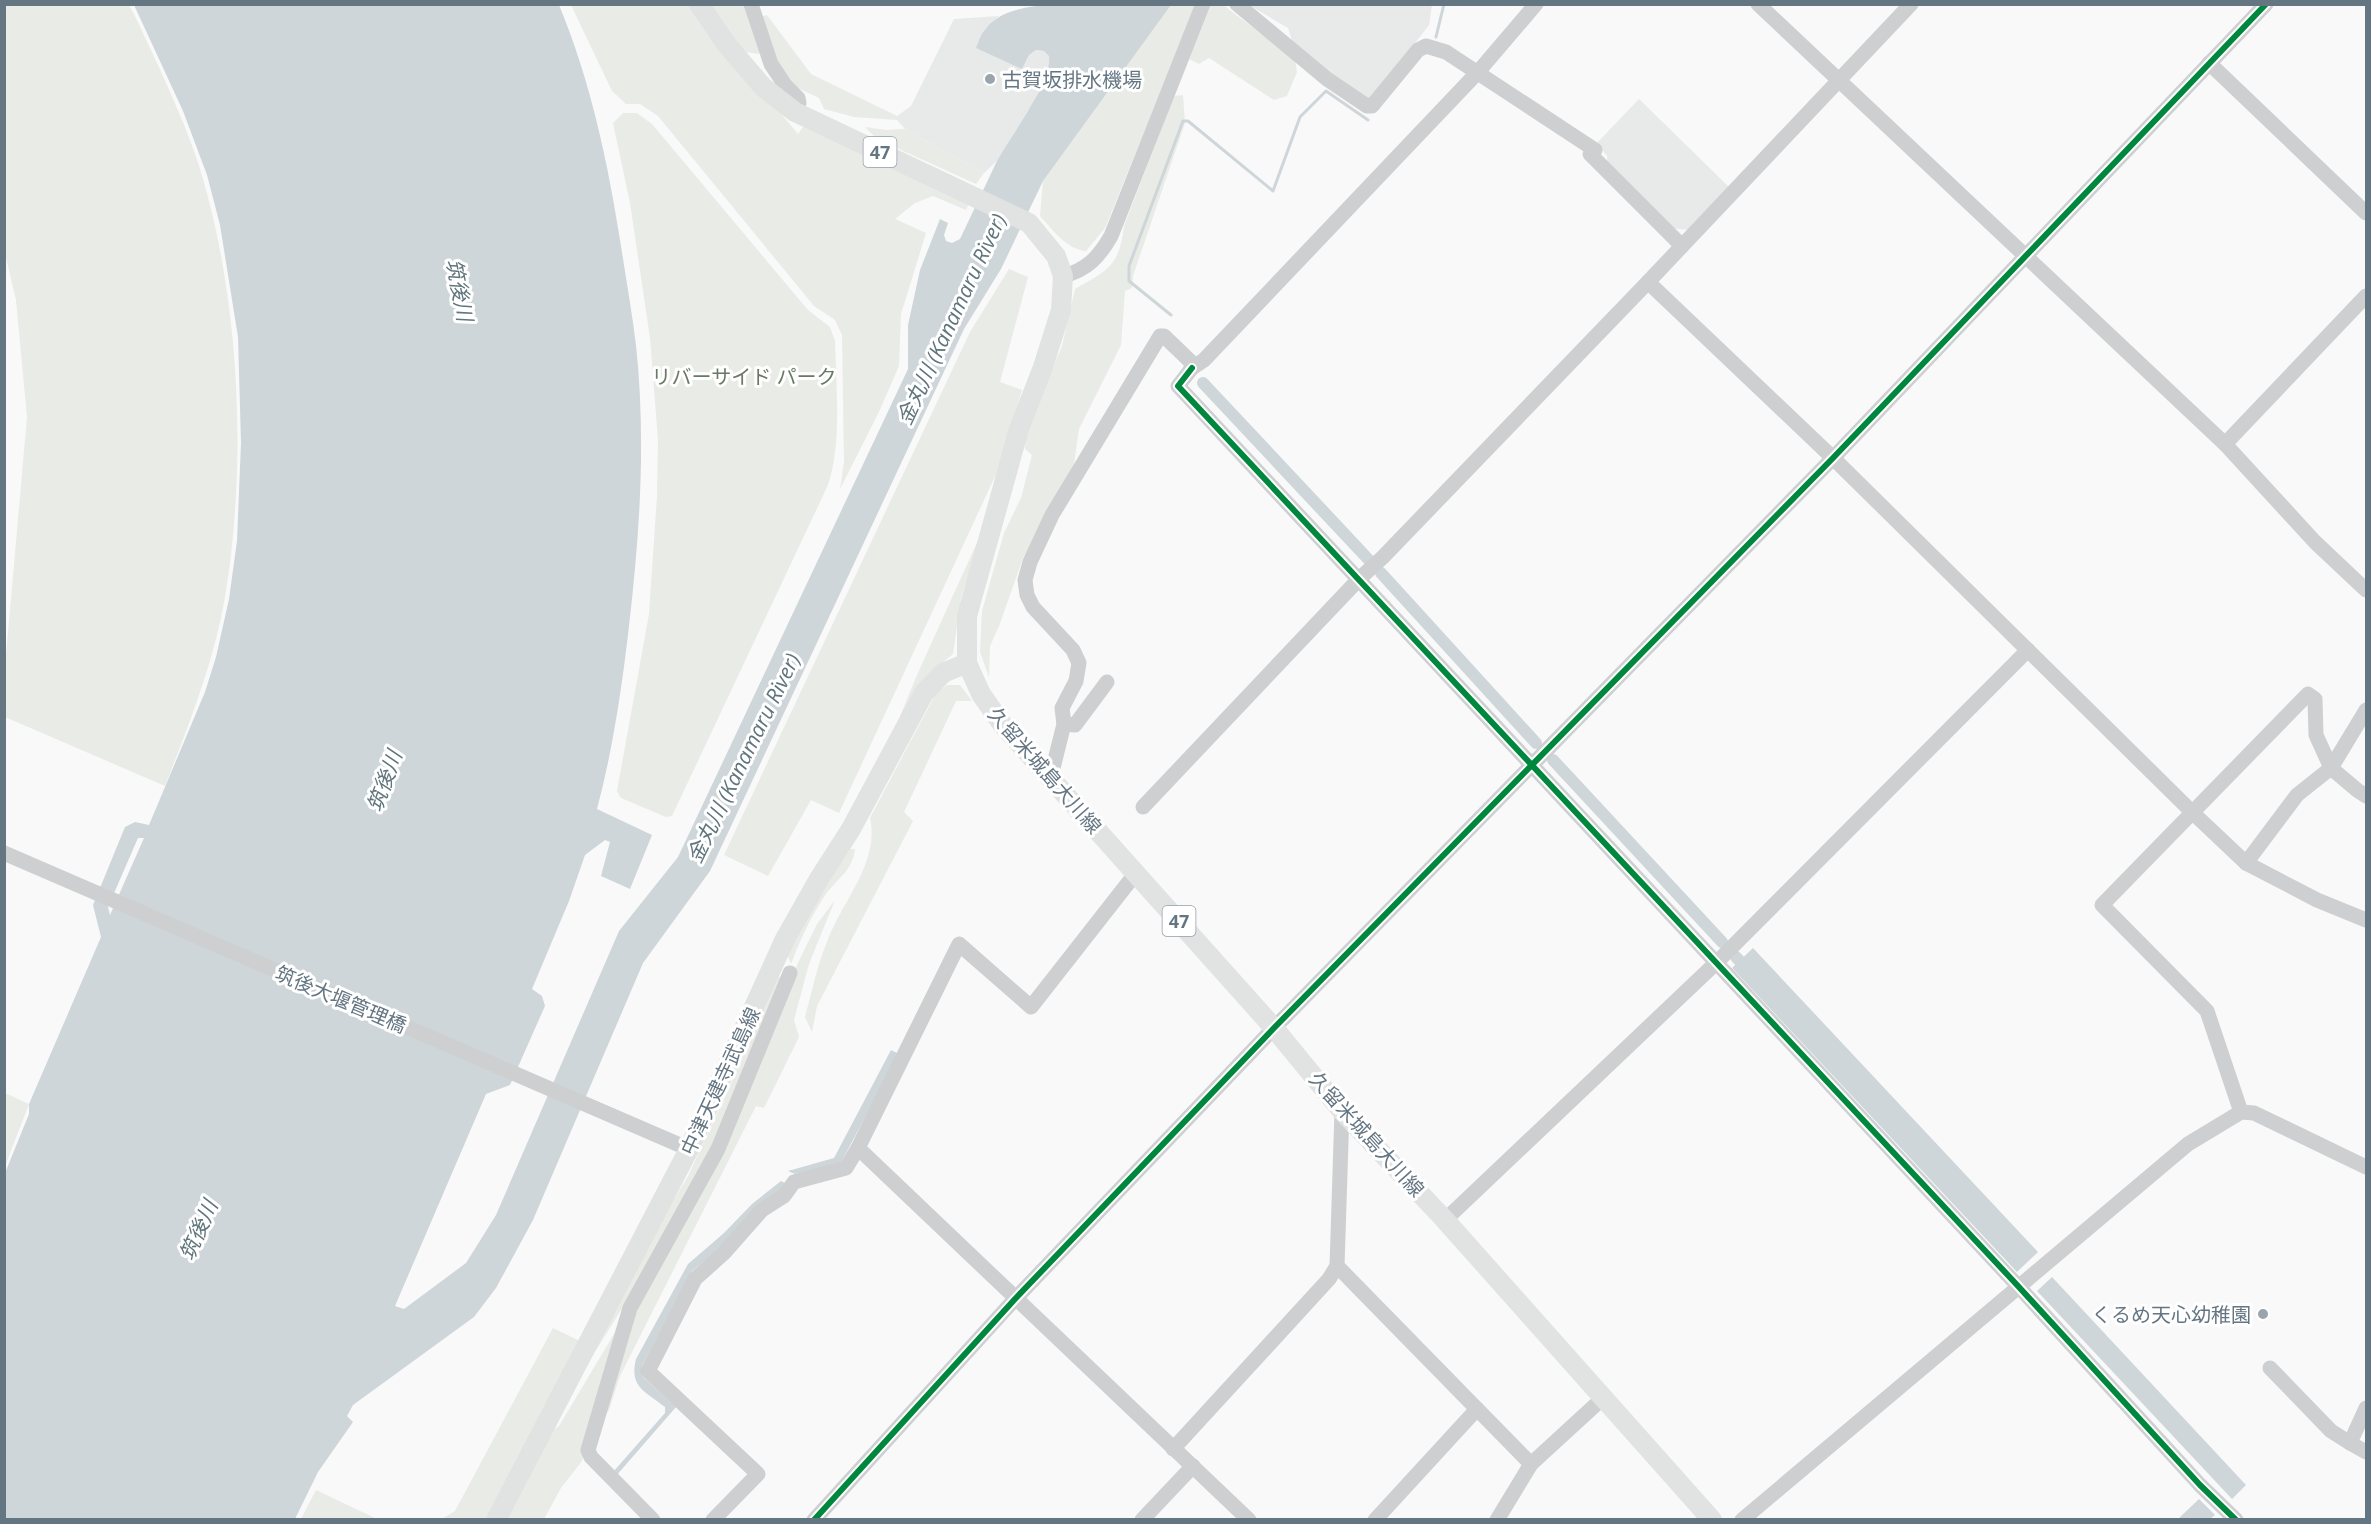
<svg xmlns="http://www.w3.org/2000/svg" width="2371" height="1524" font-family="'Open Sans','Noto Sans JP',sans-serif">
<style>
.built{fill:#e8e9e9}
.green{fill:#e8ebe6}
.water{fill:#ced6d9;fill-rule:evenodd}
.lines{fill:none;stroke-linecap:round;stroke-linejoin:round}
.stream{stroke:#ced6d9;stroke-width:3}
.canal{stroke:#ced6d9;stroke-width:12}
.minor{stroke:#cecfd0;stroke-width:15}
.major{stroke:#e1e2e2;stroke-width:20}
.cycleway-casing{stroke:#fff;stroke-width:10}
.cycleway{stroke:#00873e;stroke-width:6}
.poi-dot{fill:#99a4ac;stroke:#fff;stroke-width:2}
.labels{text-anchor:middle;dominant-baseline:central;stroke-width:6;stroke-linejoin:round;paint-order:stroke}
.shield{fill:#fff;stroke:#939fa8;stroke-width:1.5}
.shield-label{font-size:18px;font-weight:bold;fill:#657683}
.poi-label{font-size:20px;fill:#657683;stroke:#fff;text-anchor:start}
.park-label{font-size:20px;fill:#687a64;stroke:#fff}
.street-label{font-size:20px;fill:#657683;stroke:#fff}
.water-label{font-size:21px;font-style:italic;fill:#60757c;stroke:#fff}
</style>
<rect width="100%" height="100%" fill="#f9f9f9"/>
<g class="built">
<path d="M1249,5H1432L1429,25L1369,103L1293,44L1288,28Z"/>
<path d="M999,16L984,30L1022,69L1029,55L1036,50L1044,51L1050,56L1051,64L1033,103L997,161L984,173L905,129L897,120V116L911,106L954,19Z"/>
<path d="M1639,99L1730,188L1690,230L1668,228L1608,168L1607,156L1597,143Z"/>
</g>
<g class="green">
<path d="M5,4L129,5C141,27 151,51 162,74C177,108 193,143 203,179C240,307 247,466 225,597C214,662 189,724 165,786L5,717V667L27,417L16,300L4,249Z"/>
<path d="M571,5H690L798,134L803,127L970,201L966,210L933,196L915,203L895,219L926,233L901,314L899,366L878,414L840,489L844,462L842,335L835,320L814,306L658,116L640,104H626L612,91Z"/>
<path d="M707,5H744L760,54L745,52Z"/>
<path d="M1171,5H1196L1105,228L1086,251C1066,249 1053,230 1040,216L1043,181Z"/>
<path d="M1211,5H1223L1295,59L1297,72L1287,96L1274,100L1209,58L1199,64L1189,59Z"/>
<path d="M767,15L811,74L897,116V120L854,117L824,109L819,98L796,87L776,63L760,17Z"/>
<path d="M1183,95L1185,123L1133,276L1132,288L1125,291L1121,345L1079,429L1074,464L1023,558L999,626L990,646L989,677L980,652L982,611L1004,533L1021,498L1032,455L1025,449L1026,431L1062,346L1075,289C1108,270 1119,267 1124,226L1174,96Z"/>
<path d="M623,113H637L652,124L808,310L830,327L835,341C836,386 842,443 828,485L672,816L666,817L621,798L617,791L649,614L657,496L658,440L650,338L630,203L613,123Z"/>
<path d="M865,127L886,130L905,129L984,173L976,184L877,139Z"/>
<path d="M1009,269L1028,277L1000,382L1022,390L998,470L839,813L811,800L768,876L724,855L970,332Z"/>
<path d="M985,525L961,598L953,654L929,674L885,753L917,675Z"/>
<path d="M947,685H960L972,701H956L904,812L913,821L817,1006L812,1032L805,1017C812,992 817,966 827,942C842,901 880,863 870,818L936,693Z"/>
<path d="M850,849H855C853,872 833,881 822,900C809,920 800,941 791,964L787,954L801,924Z"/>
<path d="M835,900L809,964L794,1020L799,1037L764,1108L756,1106L620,1376L609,1410L600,1422L632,1314L755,1075L797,965L817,924Z"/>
<path d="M777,975L781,978L745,1076L672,1228L562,1405L648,1243L688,1176L734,1077L759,1010Z"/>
<path d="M5,1093L29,1104L5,1166Z"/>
<path d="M620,1324L582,1461L561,1488L544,1519L503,1520L546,1435L559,1426Z"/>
<path d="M553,1328L580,1341L488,1519L440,1520L455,1511Z"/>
<path d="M316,1490L377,1519H301Z"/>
</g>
<g class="water">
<path d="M1090,4L1171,5L1043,181L1001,269L964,329L710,871L643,963L533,1220L496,1288L474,1317L353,1405L347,1416L353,1422L318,1472L295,1519L5,1520V1173L29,1114V1104L101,937L93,905L125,827L135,822L149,825L205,692L216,657L229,599L237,541L241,443L238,337L220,225L207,175L183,111L134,5H559C591,82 608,163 621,246C626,279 632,312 636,345C646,438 640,532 629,626C622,687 613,749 597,809L652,835L630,889L601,876L610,842L605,840L585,855L569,901L532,989L542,996L545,1006L510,1085L486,1094L395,1306L404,1309L466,1263L496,1215L619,931L678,857L908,369V325L920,270L940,219L948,223L944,235L946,241L952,243L960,239C972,214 984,188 996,163C1009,138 1053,81 1049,56L1044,51L1036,50L1029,55L1022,69L976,48C978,43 980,36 984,31C1005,0 1057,6 1090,4ZM138,838H144L110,915L108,907Z"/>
<path d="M1753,948L2038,1252L2017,1272L1732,968Z"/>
<path d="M891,1050L899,1054L839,1166L795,1174L788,1171L834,1158Z"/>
<path d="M781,1181L787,1184L723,1246L692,1271L642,1366L643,1377L676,1407L616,1476L613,1472L665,1413V1407C645,1391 629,1387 636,1359L688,1264L724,1233L752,1204Z"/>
<path d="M2052,1277L2246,1485L2232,1499L2037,1291Z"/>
<path d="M2199,1499L2215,1515L2210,1519H2178Z"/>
</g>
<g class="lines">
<g class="stream">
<path d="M1436,37L1444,4"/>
<path d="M1171,315L1129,281V266L1183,121H1188L1273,191L1300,117L1326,91L1368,120"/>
</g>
<g class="canal">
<path d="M1203,383L1368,559"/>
<path d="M1381,573L1536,743"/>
<path d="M1553,760L1722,942"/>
<path d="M1736,957L1751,973"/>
</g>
<g class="minor">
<path d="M751,4L771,64L785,85L798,98L799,103L795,112"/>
<path d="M1237,4L1327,79L1367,106H1372L1418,50L1426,46L1446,52L1595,150L1590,154L1682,246"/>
<path d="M1758,4L2225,444L2315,542L2366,590"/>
<path d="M1911,4L1648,282L1833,458L2192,812L2246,863L2317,900L2366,920"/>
<path d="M2209,63L2366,213"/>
<path d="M1063,276C1087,270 1099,257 1111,236L1203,4"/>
<path d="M1192,368L1178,386L2018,1286L2200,1485L2236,1520"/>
<path d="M2225,444L2366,296"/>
<path d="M2366,710L2331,768L2357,790L2366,796"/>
<path d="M1064,724L1075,725L1107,682"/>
<path d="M1050,780L1064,724L1062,708L1076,681L1079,663L1073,650L1033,607L1027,595L1025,580L1030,562L1052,515L1160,336H1164L1190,361L1192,368L1204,360L1478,72L1536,4"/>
<path d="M1143,807L1359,579L1383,557L1648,282"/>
<path d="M4,853L689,1149"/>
<path d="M1342,1111L1337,1266L1477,1409"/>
<path d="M2241,1112L2207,1011L2102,905L2308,694L2315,699L2316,735L2331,768L2297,795L2246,863"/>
<path d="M858,1148L959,944L1031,1007L1136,873"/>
<path d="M1445,1220L1717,962L2028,650"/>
<path d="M2270,1368L2331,1431L2350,1443"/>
<path d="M2366,1408L2350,1443L2366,1452"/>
<path d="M1173,1449L1329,1279L1337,1266"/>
<path d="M653,1520L591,1457L588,1450L630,1308L718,1149L790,973"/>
<path d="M713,1520L758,1474L648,1371L695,1279L724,1253L762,1210L784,1196L794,1182L846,1168L858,1148L1249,1520"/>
<path d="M814,1520L1015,1299L1274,1028L1833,458L2266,4"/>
<path d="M1142,1520L1193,1466"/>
<path d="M1375,1520L1477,1409L1531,1464"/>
<path d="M1497,1520L1531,1464L1603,1398"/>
<path d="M1742,1520L2188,1144L2241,1112L2254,1113L2366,1167"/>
</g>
<g class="major">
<path d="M699,4L727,45L763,87L795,112L1029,223L1056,256L1063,276L1061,310L1043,367L1019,429L967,616V663L981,694L1002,724L1274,1028L1342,1111L1445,1220L1712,1520"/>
<path d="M496,1520L689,1149L785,939L819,879L851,829L924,693L943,673L967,663"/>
</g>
<g class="cycleway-casing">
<g id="cycleway">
<path d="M1192,368L1178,386L2018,1286L2200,1485L2236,1520"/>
<path d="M814,1520L1015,1299L1274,1028L1833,458L2266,4"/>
</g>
</g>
<use href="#cycleway" class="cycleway"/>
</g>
<g class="poi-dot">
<circle cx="990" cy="79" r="6"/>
<circle cx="2263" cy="1314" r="6"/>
</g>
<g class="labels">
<g class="shield">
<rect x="863.5" y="137" width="33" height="30" rx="4.5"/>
<rect x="1162.5" y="906" width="33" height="30" rx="4.5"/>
</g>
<g class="shield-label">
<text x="880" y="152">47</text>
<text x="1179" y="921">47</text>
</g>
<g class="poi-label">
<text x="1002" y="79">古賀坂排水機場</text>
<text x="2251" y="1314" text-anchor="end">くるめ天心幼稚園</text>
</g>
<g class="park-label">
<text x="744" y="376">リバーサイド パーク</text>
</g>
<g class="street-label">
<text transform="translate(1045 770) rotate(49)">久留米城島大川線</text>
<text transform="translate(341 999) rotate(23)">筑後大堰管理橋</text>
<text transform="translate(720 1081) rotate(-65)">中津天建寺武島線</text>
<text transform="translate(1367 1134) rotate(48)">久留米城島大川線</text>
</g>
<g class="water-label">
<text transform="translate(460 290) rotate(79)">筑後川</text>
<text transform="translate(951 319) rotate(-65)">金丸川 (Kanamaru River)</text>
<text transform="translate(743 758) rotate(-64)">金丸川 (Kanamaru River)</text>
<text transform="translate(384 781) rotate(-70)">筑後川</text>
<text transform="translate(198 1230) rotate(-66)">筑後川</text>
</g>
</g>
<rect width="2371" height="1524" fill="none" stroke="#657683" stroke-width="12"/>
</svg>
